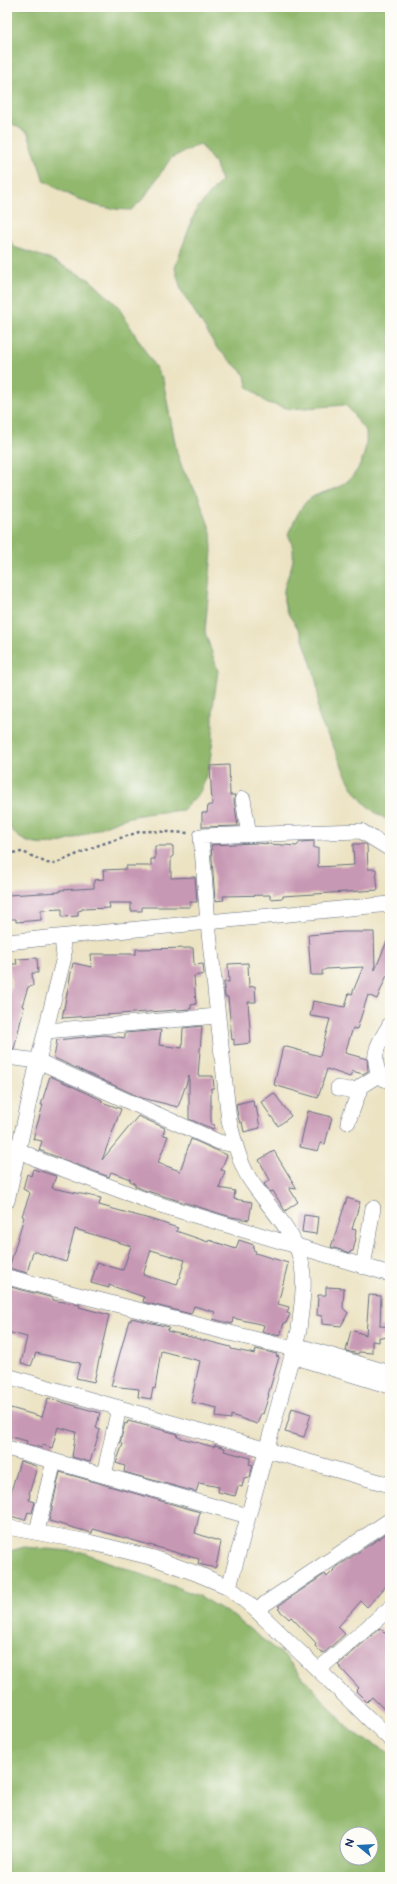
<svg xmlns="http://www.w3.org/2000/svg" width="397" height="1884" font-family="'Balsamiq Sans',sans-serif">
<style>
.forest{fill:#91b86d;stroke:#567466;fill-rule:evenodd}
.building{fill:#c798b4;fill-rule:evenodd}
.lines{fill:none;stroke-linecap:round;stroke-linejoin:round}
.minor-casing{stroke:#646e81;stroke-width:16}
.path{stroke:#646e81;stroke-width:2.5;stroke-dasharray:3 3;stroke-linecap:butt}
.minor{stroke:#fff;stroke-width:15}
</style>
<rect width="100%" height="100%" fill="#fdfcf7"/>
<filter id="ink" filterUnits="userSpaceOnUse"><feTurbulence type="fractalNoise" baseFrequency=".025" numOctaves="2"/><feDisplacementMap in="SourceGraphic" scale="8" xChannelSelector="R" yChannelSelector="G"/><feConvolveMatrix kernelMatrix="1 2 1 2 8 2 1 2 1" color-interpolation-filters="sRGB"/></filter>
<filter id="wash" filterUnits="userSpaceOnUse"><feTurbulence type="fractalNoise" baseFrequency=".012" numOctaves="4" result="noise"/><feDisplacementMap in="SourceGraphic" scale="16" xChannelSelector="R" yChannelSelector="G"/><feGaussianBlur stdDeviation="0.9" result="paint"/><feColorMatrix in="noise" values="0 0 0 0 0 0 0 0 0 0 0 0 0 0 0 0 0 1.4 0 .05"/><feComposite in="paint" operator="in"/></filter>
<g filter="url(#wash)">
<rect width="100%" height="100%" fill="#ece3c3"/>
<g class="forest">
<path d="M7,7H390V821C354,804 347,777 332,743C327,734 320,723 318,713C316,704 319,694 317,685C314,670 308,654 303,639C299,625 286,617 284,601C281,575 303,565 288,534C293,524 299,509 307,501C315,494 322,493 332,490C357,481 368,456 366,431C357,423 354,412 345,405L291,409L267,403L247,386L245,375L217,348L181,290L175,268L180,253L196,210L221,181L216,165L200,144L171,158L143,199L131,210C92,209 77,199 44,181L28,133L7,121Z"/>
<path d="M7,235L14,247L50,259L90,280L117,305L163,380L177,453L183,470L198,495L211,532L212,551L205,632L218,671L213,706V739L209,767L200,792L183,810C163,812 143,813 123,819C91,829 45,861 15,834C11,831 9,822 7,818Z"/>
<path d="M24,1547L82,1552L197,1595L233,1616L285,1657L351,1731L390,1753V1877H7V1552ZM347,1834H371V1858H347Z"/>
</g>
<g id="blocks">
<g class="building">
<path d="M229,765L230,795H235L234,800L238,826L202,827V813H207L208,805H212L210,766Z"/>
<path d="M314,841V848H318V867L354,865L353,844H365L367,845L368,869H376L378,890L283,896V898L270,899V895L223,896L224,900L215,901L211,845L256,843L297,846L300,842Z"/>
<path d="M155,846H173V857H171V878L195,877L197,902H190V907H142V911H131V903H109L110,908L82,909V910L78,911V916L62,917V909L41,910V920L16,922V919H7V895L60,892V890L94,888V880L104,879L103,870L126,869V866H151V859H155Z"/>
<path d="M343,932H374L375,970L390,934V976L387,975L377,999L368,995L357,1029L353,1028L345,1053L367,1059L368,1071L363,1074L352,1071L350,1077L327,1069L318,1098L274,1085L283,1046L320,1056L330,1019L310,1016L313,1001L345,1007L349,993L352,994L363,967L326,969L322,971V975H311L308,935Z"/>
<path d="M193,948L194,965L203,964L204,974L194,976L196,1004L191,1005V1009L62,1018L73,963L92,967L91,954H136V949Z"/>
<path d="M37,958L38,973H32L33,986L28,987L22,1006L24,1007L14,1049L7,1048V1001L12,985L9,964H17L16,959Z"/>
<path d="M248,963L249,987L255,986L256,1002H248L251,1043L234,1045V1039L232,1040L228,997H225L224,982H229L228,964Z"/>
<path d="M202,1026L198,1076H213L214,1088H211V1124L215,1125L213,1129L189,1119V1076L178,1107L142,1098L54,1058L57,1040L104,1035L125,1038V1033L161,1030L159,1045L182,1048L183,1028Z"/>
<path d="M50,1076L102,1100V1102L121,1109L102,1160L138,1116L165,1128L163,1135L168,1136L158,1163L180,1171L191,1139L227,1155L221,1170L225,1171L219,1188L235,1191L234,1199L252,1202L249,1220L231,1217L144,1190L135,1186V1184L130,1181V1179L111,1172L109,1177L39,1150L42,1141L33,1139L43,1105H41Z"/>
<path d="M274,1093L291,1116L278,1126L261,1102Z"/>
<path d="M253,1100L254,1107L256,1106L260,1128L244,1132L242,1122L240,1123L238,1117L236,1104Z"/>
<path d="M308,1111L332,1117L325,1144L321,1143L318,1151L300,1147Z"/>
<path d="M274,1151L297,1189L289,1188L298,1202L285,1211L273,1191L270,1192L264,1184L270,1180L259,1160Z"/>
<path d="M33,1169L56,1176L52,1188L101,1198L99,1205L153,1220L178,1228L176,1231L208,1242L209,1240L236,1249L239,1240L254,1245L253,1250L256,1251L255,1253L288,1263L278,1304L289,1307L287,1313L290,1314L286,1323H284L280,1336L262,1332L264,1325L233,1318L232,1324L213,1319L215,1312L194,1306L191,1314L143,1302L144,1297L109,1285V1288L91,1283L97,1263L123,1270L131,1246L75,1229L66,1262L33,1251L27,1273L9,1268L24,1217L22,1216L30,1193L23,1189L27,1174L31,1176ZM151,1250L185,1260L177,1285L143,1275Z"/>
<path d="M347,1198L360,1202L352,1229L356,1230L355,1237L356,1238L353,1251H351L350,1253L331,1247Z"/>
<path d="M304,1215L318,1217L316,1234L302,1232Z"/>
<path d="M7,1286L53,1298V1300L80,1305L79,1307L109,1315L94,1382L76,1378L80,1363L36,1353L31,1366L21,1363L27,1337L7,1332Z"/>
<path d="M326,1287L344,1288L343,1308L348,1313L341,1326L322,1324V1316L317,1315L318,1295H326Z"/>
<path d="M369,1295L381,1296L380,1326L390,1327V1338L379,1337V1342L372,1341V1353L359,1352L358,1354L346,1351L351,1330L366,1335Z"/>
<path d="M131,1318L169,1327L167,1331L231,1347V1349L255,1354L256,1349L277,1354L276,1356L279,1357L268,1395H269L263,1414L261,1413L257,1424L231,1415V1419L216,1417L217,1408L191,1402L200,1361L161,1351L155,1389L153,1388L151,1399L138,1397L139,1389L111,1386L129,1320L131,1321Z"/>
<path d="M48,1398L100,1413L96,1428L100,1430L90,1462L72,1457L76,1432L58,1427L52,1448L43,1445L42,1448L26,1444L27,1441L7,1436V1407L42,1417Z"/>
<path d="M292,1408L311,1414L304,1437L285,1432Z"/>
<path d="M128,1421L178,1434L177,1437L214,1447L215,1445L225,1448L224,1451L251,1458L249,1464L253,1465L250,1477L244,1478L242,1487L238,1486L235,1496L218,1492L219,1487L199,1483L196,1492L124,1472L125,1466L116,1463L123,1444L120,1443L125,1423L127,1424Z"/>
<path d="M20,1461L36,1466L37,1467L29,1494H30L29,1500L35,1502L32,1513L28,1512L25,1520L7,1515V1505Z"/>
<path d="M60,1472L200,1512L195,1533L221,1542L216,1566L215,1568L198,1564L199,1559L93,1529L92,1533L49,1521Z"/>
<path d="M390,1531V1582L367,1607L361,1601L338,1627L345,1634L325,1652L322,1653L315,1646L316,1643L291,1617L289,1619L278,1609L280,1607L278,1606L325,1574L327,1577L338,1566Z"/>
<path d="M380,1628L390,1638V1715L372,1697L367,1702L356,1691L359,1688L338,1665Z"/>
</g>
</g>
</g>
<g filter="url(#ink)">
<use href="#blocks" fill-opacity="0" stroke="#646e81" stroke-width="1"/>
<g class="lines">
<g class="minor-casing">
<g id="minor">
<path d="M243,799L249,835"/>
<path d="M7,942L390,904"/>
<path d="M390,1024C386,1032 379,1041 377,1049C374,1059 376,1081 390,1080"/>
<path d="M46,1031L217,1016"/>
<path d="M7,1057L38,1061L219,1142L235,1145"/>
<path d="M338,1088L349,1090L359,1089"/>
<path d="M348,1122L361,1086L380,1074"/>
<path d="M7,1144L39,1160L154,1203L390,1274"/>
<path d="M7,1201L38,1061L64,957L62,937"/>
<path d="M363,1267L373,1208"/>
<path d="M7,1277L294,1349"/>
<path d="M295,1345L390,1373"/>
<path d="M292,1356L390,1386"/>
<path d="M7,1376L390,1485"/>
<path d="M7,1448L248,1516"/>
<path d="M104,1475L119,1408"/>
<path d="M7,1527L89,1542L154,1558L198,1574L229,1587L257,1611L390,1739"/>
<path d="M37,1531L54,1461"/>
<path d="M229,1587L299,1330C301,1307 307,1280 300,1257C291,1226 266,1205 249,1178C239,1161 234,1140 229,1121L208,923L201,836L361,831L390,849"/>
<path d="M257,1611L266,1603L390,1520"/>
<path d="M318,1670L390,1608"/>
</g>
</g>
<path class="path" d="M7,853L23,852L47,863L54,864L99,845L139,832L148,831L189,833"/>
<use href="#minor" class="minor"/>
</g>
</g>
<rect width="397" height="1884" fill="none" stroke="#fdfcf7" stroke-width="24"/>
<g transform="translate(359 1846) rotate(288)"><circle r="19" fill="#fdfcf7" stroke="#a3aaba"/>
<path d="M0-3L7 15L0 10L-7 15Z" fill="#1f6fb2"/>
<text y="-6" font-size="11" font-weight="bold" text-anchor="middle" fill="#1b2f5e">N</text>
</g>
</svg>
